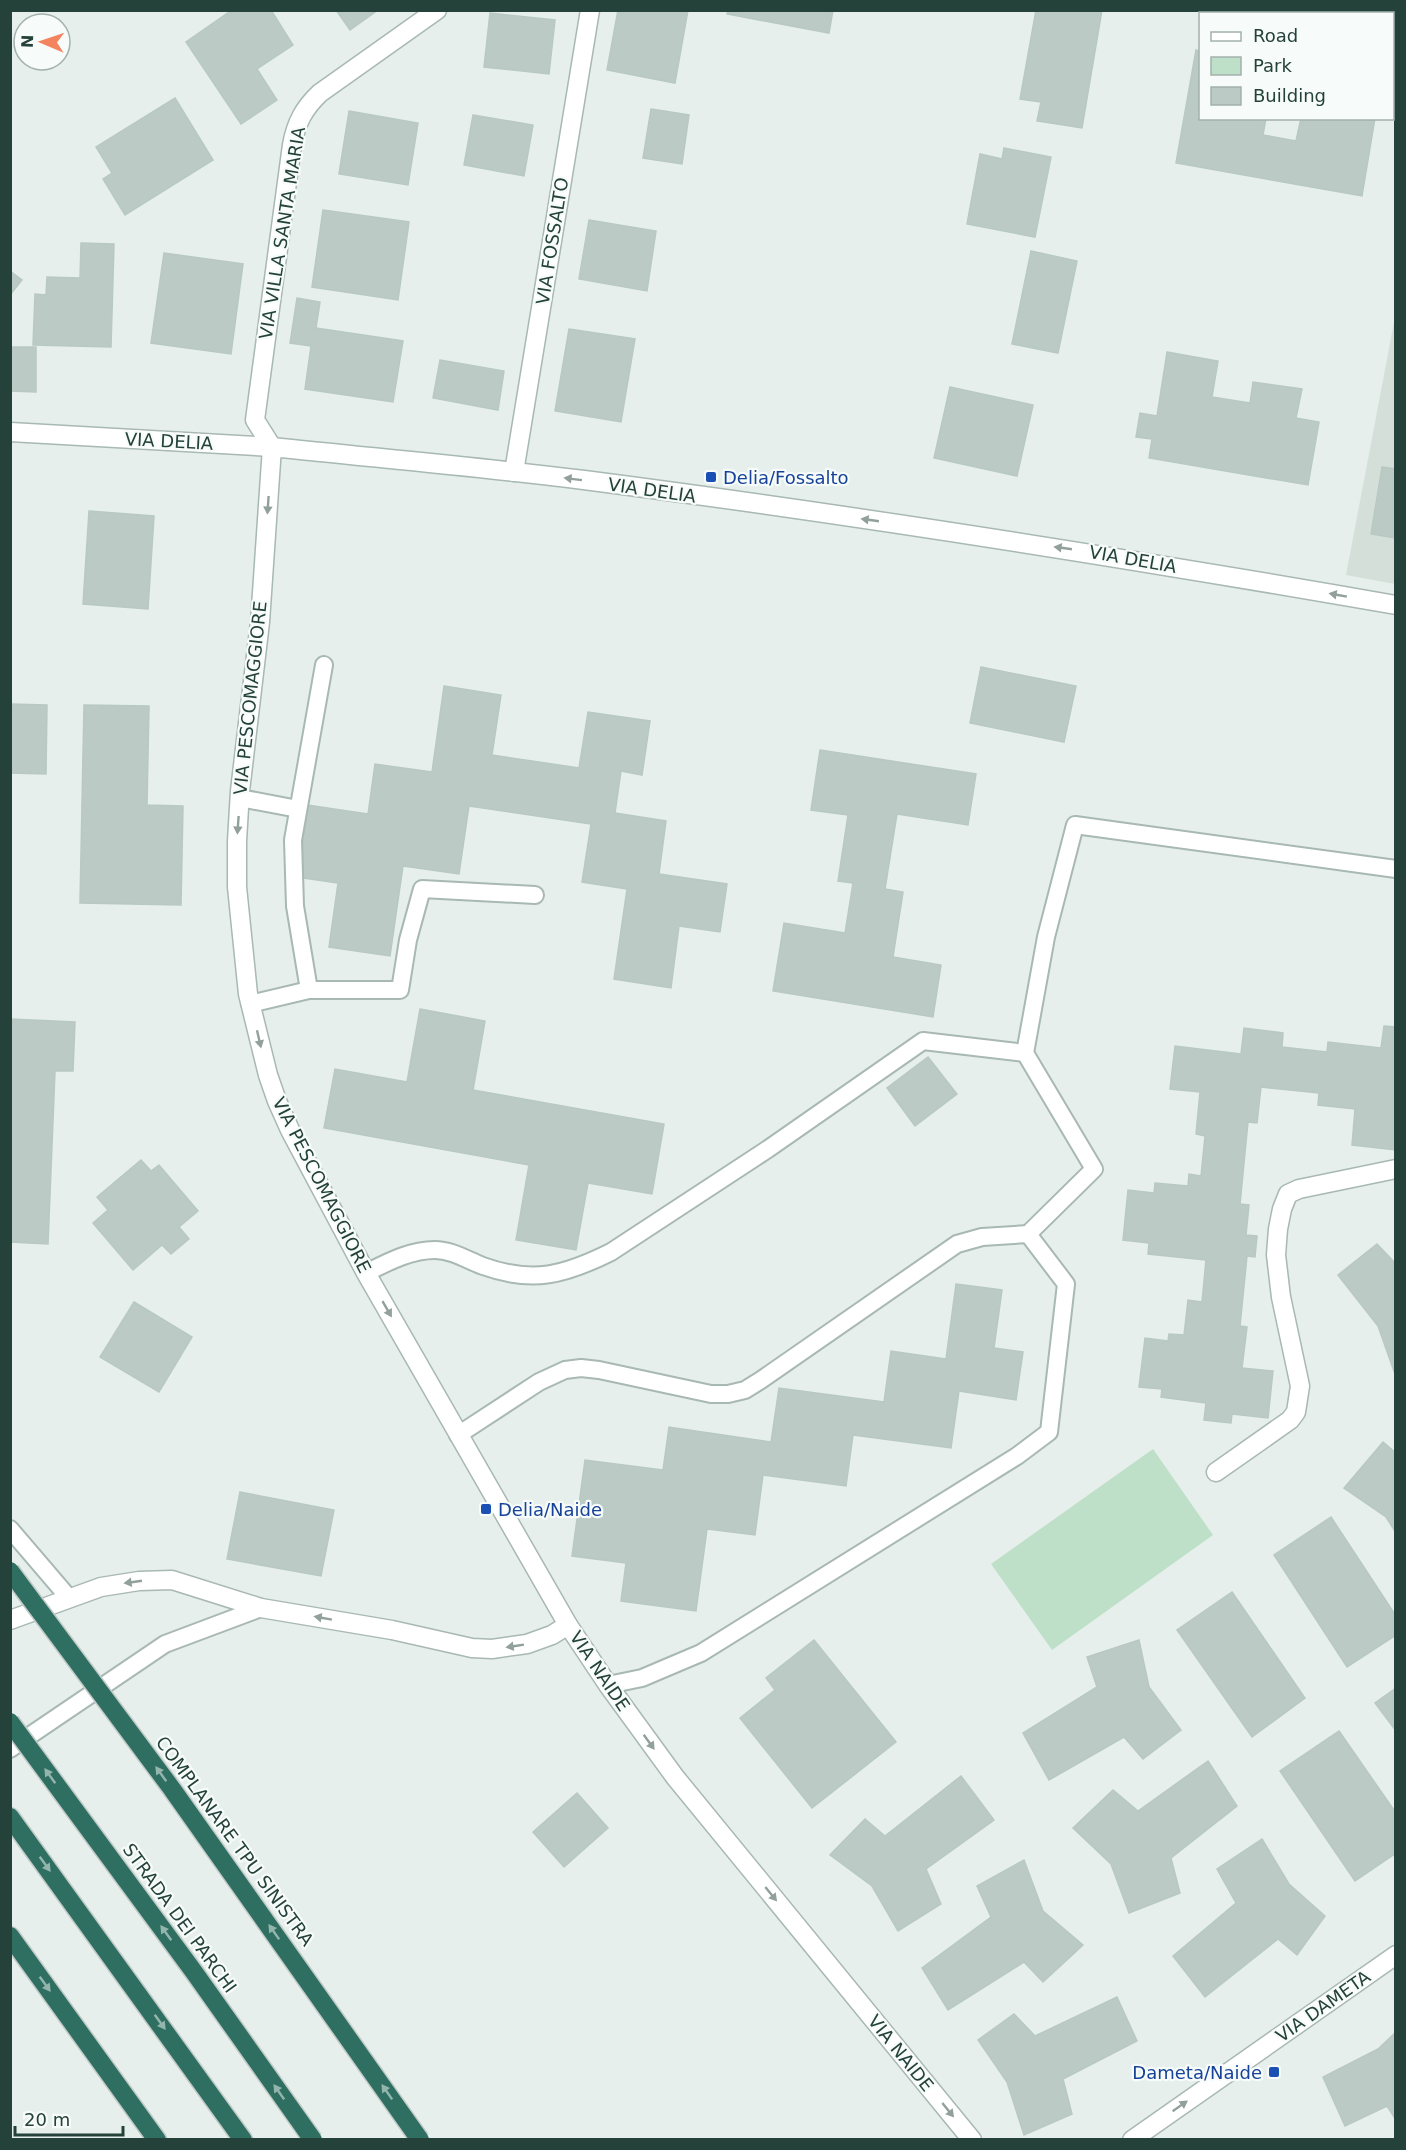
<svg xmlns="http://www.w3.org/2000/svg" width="1406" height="2150" font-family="'DejaVu Sans',sans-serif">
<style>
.built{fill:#d4dfda}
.green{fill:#bfe0c8}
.building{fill:#bbcac4;stroke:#b8c9c2;stroke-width:1.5}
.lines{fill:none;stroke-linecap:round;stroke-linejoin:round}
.service-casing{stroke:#a8b8b2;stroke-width:20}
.minor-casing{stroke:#a8b8b2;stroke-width:21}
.tertiary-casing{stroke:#a8b8b2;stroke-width:21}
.motorway-casing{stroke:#c2cac8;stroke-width:21}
.service{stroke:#fff;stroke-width:16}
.minor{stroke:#fff;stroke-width:18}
.tertiary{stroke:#fff;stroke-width:18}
.motorway{stroke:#2f6f62;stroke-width:18}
.motorway-bridge-casing{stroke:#c2cac8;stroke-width:21;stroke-linecap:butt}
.motorway-bridge{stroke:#2f6f62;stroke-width:18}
.oneway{fill:#92a09c}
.oneway2{fill:#93b5ae}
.transit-dot{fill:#1a4fb4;stroke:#f7fbf9;stroke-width:2}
.labels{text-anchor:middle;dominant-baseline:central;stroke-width:4.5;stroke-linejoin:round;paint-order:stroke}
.street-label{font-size:18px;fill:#24423a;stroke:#f7fbf9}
.transit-label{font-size:18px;fill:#164399;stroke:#f7fbf9;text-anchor:start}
</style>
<rect width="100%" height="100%" fill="#e6efeb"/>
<path class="built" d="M1395,317V584L1346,575Z"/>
<path class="green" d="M1153,1449L1213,1535L1052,1650L991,1564Z"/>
<g class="building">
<path d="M232,10H271L293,45L257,69L277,100L241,124L186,42Z"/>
<path d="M336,10H378L350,30Z"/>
<path d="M618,10H688L675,83L607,70Z"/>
<path d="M728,10H833L829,33L727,14Z"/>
<path d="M1036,10H1102L1082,128L1037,121L1041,102L1020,99Z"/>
<path d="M490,13L555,20L549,74L484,67Z"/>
<path d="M1196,50L1200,51V118H1266L1263,135L1296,141L1301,118H1375L1362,196L1176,163Z"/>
<path d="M175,98L213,160L125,215L103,179L112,173L96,147Z"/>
<path d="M651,109L689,115L682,164L643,158Z"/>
<path d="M349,111L418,123L408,185L339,174Z"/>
<path d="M473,115L533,125L524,176L464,165Z"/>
<path d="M1004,148L1051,157L1035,237L967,224L980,154L1002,159Z"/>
<path d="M323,210L409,222L398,300L312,287Z"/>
<path d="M589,220L656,231L647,291L579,279Z"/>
<path d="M81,243L114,244L111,347L33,345L35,294L46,295L47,277L80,278Z"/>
<path d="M1031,251L1077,261L1058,353L1012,344Z"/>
<path d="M164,253L243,264L231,354L151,343Z"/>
<path d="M10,271L22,280L10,295Z"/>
<path d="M297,298L320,302L316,328L403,341L393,402L305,389L311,346L290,343Z"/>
<path d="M569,329L635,339L621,422L555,411Z"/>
<path d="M10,347H36V392L10,391Z"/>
<path d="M1167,352L1218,361L1212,397L1250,403L1253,382L1302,389L1296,418L1319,422L1308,485L1149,458L1152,439L1136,437L1140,413L1157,416Z"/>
<path d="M440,360L504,371L498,410L433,398Z"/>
<path d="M950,387L1033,405L1017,476L934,458Z"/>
<path d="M1382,467L1396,469V538L1371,534Z"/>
<path d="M89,511L154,516L148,609L83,604Z"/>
<path d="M981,667L1076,686L1064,742L970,723Z"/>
<path d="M444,686L501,695L492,755L579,768L588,712L650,721L642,775L621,771L615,813L666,821L659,874L727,884L720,932L679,926L671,988L614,979L627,889L582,882L591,824L469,806L459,874L403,866L390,956L329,947L338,883L297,877L308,805L368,814L375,764L432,772Z"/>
<path d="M10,704L47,705L46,774L10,773Z"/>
<path d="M84,705L149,706L147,805L183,806L181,905L80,903Z"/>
<path d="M820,750L976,774L968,825L897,814L885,889L903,892L893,957L941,965L933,1017L773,991L784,923L845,933L853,883L838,881L848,815L811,810Z"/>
<path d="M420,1009L485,1021L473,1090L664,1124L652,1194L588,1183L576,1250L516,1240L529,1165L324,1128L335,1069L407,1082Z"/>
<path d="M10,1019L75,1022L73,1071H55L48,1244L10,1242Z"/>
<path d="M1384,1026L1396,1027V1150L1352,1145L1355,1109L1318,1105L1319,1093L1261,1087L1257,1123L1248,1122L1240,1204L1249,1205L1246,1235L1257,1236L1255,1257L1247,1256L1240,1326L1247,1327L1242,1368L1273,1371L1268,1418L1232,1414L1231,1423L1204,1420L1206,1403L1161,1397L1162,1389L1139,1387L1145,1338L1168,1341L1169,1334L1184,1335L1188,1300L1202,1302L1206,1260L1148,1254L1149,1243L1123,1240L1128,1190L1154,1193L1155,1183L1188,1186L1189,1174L1201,1176L1205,1136L1196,1134L1200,1092L1170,1089L1175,1046L1241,1054L1244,1028L1283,1033L1282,1047L1327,1052L1328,1042L1381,1048Z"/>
<path d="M928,1057L957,1094L915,1126L887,1088Z"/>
<path d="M141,1160L151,1171L159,1165L198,1211L179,1227L189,1239L171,1254L162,1245L133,1270L93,1223L108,1210L97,1197Z"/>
<path d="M1377,1244L1396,1264V1377L1378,1326L1338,1275Z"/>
<path d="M956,1284L1002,1290L994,1348L1023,1352L1016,1400L959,1391L951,1448L853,1435L846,1486L763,1475L755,1535L707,1529L696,1611L621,1601L626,1563L572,1556L585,1460L663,1470L669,1427L771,1442L779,1388L884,1402L891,1351L946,1359Z"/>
<path d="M134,1302L192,1337L159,1392L100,1357Z"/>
<path d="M1383,1442L1396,1453V1533L1386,1517L1344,1488Z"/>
<path d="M240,1492L334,1510L321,1576L227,1559Z"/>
<path d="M1331,1517L1396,1616V1635L1347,1667L1274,1555Z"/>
<path d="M1232,1592L1305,1698L1252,1737L1177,1630Z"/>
<path d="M814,1640L896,1742L812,1808L740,1718L775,1690L766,1678Z"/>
<path d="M1139,1640L1149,1687L1181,1730L1143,1759L1124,1737L1049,1780L1023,1733L1097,1687L1087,1657Z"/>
<path d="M1396,1688V1731L1375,1703Z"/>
<path d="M1339,1731L1396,1813V1853L1355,1881L1280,1771Z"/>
<path d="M1208,1761L1237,1806L1171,1858L1180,1893L1129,1913L1111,1864L1073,1828L1113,1790L1138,1811Z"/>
<path d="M961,1776L994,1820L926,1869L941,1904L898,1931L872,1886L830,1855L865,1819L885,1836Z"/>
<path d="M577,1793L608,1828L564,1867L533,1832Z"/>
<path d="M1262,1839L1289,1884L1325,1916L1297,1955L1278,1939L1205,1997L1173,1956L1236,1903L1217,1869Z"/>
<path d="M1024,1860L1043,1911L1083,1945L1043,1982L1024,1962L948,2010L922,1968L991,1917L977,1886Z"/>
<path d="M1117,1997L1137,2041L1063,2079L1072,2114L1024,2135L1007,2082L978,2040L1014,2014L1035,2036Z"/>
<path d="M1396,2032V2120L1387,2106L1345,2126L1323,2077L1378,2049Z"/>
</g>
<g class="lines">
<g class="service-casing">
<g id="service">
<path d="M240,798L298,809"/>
<path d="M309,990H400L408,940L422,889L535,895"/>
<path d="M250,1004L309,990L295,906L293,840L324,665"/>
<path d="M366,1273C388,1262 410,1250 435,1250C452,1250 467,1260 483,1266C533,1284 565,1275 611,1252L768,1149L923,1041L1025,1053L1046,937L1075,825L1396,869"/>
<path d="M458,1435L539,1382L565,1370L581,1368L599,1370L711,1394H728L745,1390L761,1380L957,1244L982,1237L1028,1234L1094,1169L1025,1053"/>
<path d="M10,1529L69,1598"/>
<path d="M608,1685L642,1678L701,1653L1017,1456L1049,1432L1066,1284L1028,1234"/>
<path d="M10,1749L165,1644L261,1608"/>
</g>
</g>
<g class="minor-casing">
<g id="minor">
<path d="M10,432L272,447"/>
<path d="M272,447L255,420L292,145C296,123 304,108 320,93L437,10"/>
<path d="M514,472L590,10"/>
<path d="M1216,1472L1290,1420L1296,1412L1300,1386L1281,1297L1276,1255L1278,1229L1282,1209L1288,1194L1299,1189L1396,1169"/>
<path d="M10,1620L101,1587L139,1581L172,1580L261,1608L392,1630L472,1648L492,1649L527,1644L552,1635L568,1625"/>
</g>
</g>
<g class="tertiary-casing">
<g id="tertiary">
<path d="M972,2140L675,1777L608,1685L568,1625L366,1273L290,1130L277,1101L268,1075L248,994L237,887V841L240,791L260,622L272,447C376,458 480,467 584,480C855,515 1126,558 1396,605"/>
<path d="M1132,2140L1396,1955"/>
</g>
</g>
<g class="motorway-casing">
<g id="motorway">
<path d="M10,1817L243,2140"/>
<path d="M10,1936L157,2140"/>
</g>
</g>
<use href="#service" class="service"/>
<use href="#minor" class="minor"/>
<use href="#tertiary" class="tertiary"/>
<use href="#motorway" class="motorway"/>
<g class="motorway-bridge-casing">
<g id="motorway-bridge">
<path d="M10,1571L172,1789L420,2140"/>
<path d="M10,1722L194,1972L313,2140"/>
</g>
</g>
<use href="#motorway-bridge" class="motorway-bridge"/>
</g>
<defs><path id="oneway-solid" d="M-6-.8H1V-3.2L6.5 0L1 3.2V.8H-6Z" transform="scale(1.5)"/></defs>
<g class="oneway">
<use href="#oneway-solid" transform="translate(573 479) rotate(-173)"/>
<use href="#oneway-solid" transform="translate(268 505) rotate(94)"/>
<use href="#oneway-solid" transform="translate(870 520) rotate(-172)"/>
<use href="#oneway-solid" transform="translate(1063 548) rotate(-172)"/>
<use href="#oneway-solid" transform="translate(1338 595) rotate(-170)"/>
<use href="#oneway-solid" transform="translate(238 825) rotate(94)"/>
<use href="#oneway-solid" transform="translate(259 1039) rotate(77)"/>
<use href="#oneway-solid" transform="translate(387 1309) rotate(60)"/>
<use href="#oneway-solid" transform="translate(133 1582) rotate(172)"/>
<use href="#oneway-solid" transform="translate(323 1618) rotate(-170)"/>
<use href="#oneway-solid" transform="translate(515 1646) rotate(171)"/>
<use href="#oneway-solid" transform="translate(649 1742) rotate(54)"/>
<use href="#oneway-solid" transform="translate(771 1894) rotate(51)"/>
<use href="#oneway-solid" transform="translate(1180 2106) rotate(-35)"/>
<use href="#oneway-solid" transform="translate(948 2110) rotate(51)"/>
</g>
<g class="oneway2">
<use href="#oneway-solid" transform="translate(161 1774) rotate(-126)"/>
<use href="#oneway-solid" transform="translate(50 1776) rotate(-126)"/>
<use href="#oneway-solid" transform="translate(45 1864) rotate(54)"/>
<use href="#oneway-solid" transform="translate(274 1932) rotate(-125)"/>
<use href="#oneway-solid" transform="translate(166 1933) rotate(-126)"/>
<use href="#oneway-solid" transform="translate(45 1984) rotate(54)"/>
<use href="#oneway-solid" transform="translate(160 2022) rotate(54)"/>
<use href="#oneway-solid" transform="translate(279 2092) rotate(-125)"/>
<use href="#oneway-solid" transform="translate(387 2092) rotate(-125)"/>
</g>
<g class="transit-dot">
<rect x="705" y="471" width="12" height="12" rx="3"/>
<rect x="480" y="1503" width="12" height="12" rx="3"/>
<rect x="1268" y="2066" width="12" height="12" rx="3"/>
</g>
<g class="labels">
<g class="street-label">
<text transform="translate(282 233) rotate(-81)">VIA VILLA SANTA MARIA</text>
<text transform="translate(552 241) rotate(-81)">VIA FOSSALTO</text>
<text transform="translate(169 441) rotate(3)">VIA DELIA</text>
<text transform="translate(652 490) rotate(8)">VIA DELIA</text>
<text transform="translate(1133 559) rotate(10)">VIA DELIA</text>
<text transform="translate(250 698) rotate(-84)">VIA PESCOMAGGIORE</text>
<text transform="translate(322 1185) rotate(63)">VIA PESCOMAGGIORE</text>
<text transform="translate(600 1671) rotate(56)">VIA NAIDE</text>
<text transform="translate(235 1841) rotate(54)">COMPLANARE TPU SINISTRA</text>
<text transform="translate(180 1918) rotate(54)">STRADA DEI PARCHI</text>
<text transform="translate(1323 2006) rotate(-35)">VIA DAMETA</text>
<text transform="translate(901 2053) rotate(51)">VIA NAIDE</text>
</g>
<g class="transit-label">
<text x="723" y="477">Delia/Fossalto</text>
<text x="498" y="1509">Delia/Naide</text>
<text x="1262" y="2072" text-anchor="end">Dameta/Naide</text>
</g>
</g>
<rect width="1406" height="2150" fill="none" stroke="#24423a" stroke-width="24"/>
<rect x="1199" y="12" width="195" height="108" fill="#f7fbf9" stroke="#a3b1ad" stroke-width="1.5"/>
<rect x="1211" y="32" width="30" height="9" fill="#ffffff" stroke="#a3b1ad" stroke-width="1.5"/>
<text x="1253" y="42" font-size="18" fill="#24423a">Road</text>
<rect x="1211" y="57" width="30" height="18" fill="#bfe0c8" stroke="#a3b1ad" stroke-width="1.5"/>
<text x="1253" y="72" font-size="18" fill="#24423a">Park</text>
<rect x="1211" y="87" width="30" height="18" fill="#bbcac4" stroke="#a3b1ad" stroke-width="1.5"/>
<text x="1253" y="102" font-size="18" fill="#24423a">Building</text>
<g transform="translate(42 42) rotate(272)"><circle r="28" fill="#f7fbf9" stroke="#a3b1ad" stroke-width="1.5"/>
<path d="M0-4.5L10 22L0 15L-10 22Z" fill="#f4845f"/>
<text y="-9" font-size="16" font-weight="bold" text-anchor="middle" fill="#24423a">N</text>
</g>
<path d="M15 2126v9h108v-9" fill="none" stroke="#24423a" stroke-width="3"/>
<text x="24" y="2126" font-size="18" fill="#24423a" stroke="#f7fbf9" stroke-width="4.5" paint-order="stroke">20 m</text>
</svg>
